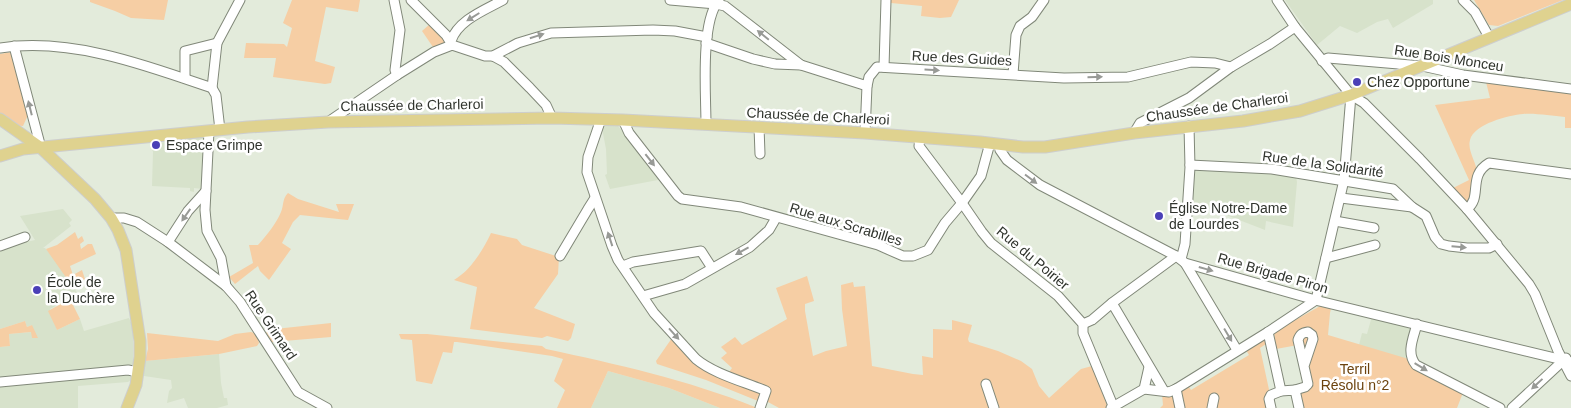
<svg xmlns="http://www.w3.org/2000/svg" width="1571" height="408" font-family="Arial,sans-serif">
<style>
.built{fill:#d7e2cb}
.green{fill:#f6cea4}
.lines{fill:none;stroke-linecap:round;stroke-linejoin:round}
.minor-casing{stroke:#818879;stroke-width:11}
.major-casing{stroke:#cdcecd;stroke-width:13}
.minor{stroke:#fff;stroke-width:9}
.major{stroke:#dfd28f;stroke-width:11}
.oneway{fill:#989a96}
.poi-dot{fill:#4b40b7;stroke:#fff;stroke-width:2}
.labels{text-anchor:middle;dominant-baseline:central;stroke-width:5;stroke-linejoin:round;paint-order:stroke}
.street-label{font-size:14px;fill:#30342d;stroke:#fff}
.poi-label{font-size:14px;fill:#30342d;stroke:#fff;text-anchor:start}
.park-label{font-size:14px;fill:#6c430e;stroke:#fff}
</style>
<rect width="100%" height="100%" fill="#e3ebdb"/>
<g class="built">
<path d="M1285,0H1433V4L1393,28L1388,19L1377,22L1357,33L1340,26L1317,45Z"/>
<path d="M604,126H618L658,176V180L610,189L605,175L607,174L606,149L602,128Z"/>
<path d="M207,136L202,189L194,188V192L190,191V188L152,186L153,152L151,144Z"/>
<path d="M1194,167L1258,170L1296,177L1297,182L1293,227L1266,221L1265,230L1221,213L1193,203Z"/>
<path d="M63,209L72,220L69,223L71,226L43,248H45L52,256L78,294L50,309L57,330L80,319L84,331L129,318L133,327V378L128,382L78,386V408H0V347L10,346L9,334L32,332V325L27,327L25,321L0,329V248L35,240L20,216Z"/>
<path d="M1372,316L1412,326L1406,359L1359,345L1362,333L1367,334Z"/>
<path d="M219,354L221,383L224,398H227L228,405L217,408H188L184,398L167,403L169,391L172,388L171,380L144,376V363L145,361Z"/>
<path d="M608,371L669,388L720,408H591Z"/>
</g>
<g class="green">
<path d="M90,0H168L164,20L131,18L115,11L90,2Z"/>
<path d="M292,0H360L358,12L326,7L315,61L335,67L331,83L325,84L273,77L276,58H244L246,43L284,44L287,47L292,28L283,23Z"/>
<path d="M891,0H959L951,17L940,18L921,16L922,6L891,3Z"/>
<path d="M1474,0H1563L1498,26L1489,25Z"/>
<path d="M430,24L447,43L435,50L422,31Z"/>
<path d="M12,52L28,115L23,126L13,125L0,115V54Z"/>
<path d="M1485,78L1571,89V128H1565V117C1552,116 1536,113 1523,114C1509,115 1474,124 1470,140C1467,151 1477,163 1477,173C1478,183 1472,198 1470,207L1449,190L1469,180L1435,105L1490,98Z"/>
<path d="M288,193L298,199L339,212L336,204H354L348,220L300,215L293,222L282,243L291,249L269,280L260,271L258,266L235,284L229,277L253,263L249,245H258C267,235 276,224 281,212C284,205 282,199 288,193Z"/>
<path d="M75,232L78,239L82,236L84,241L80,244L81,249L88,244H92L96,254L70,266L73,275L82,270L85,279L72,286L46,249L57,245Z"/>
<path d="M491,233L517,239L522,245L559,257L558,274L534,308L575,324L571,338L568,341L547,336L542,338L470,329L477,287L454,280C471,270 483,250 491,233Z"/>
<path d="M807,276L814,301L805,304V311L813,356L826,351L847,346L842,309L841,285L853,282L854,287L865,286L872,366L913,374L923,375L922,356L933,358V329L952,330V320L972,325L968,339L969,342L998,351L1021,361L1032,369L1039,386L1049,398L1081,369L1092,366L1108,408H779L768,402L764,390L758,401L706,380L657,364L656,361L672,338L727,375L732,368L721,358L727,353L721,347L735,337L742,345L787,319L776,288Z"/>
<path d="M70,299L80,319L57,330L48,311Z"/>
<path d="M1332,304L1330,313L1328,335L1412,360L1464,390L1457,408H1300L1298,393L1305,390L1298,345L1276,349L1274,332L1322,305Z"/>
<path d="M25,321L27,327L32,325L38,338H32L31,332L9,334L10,346L0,347V329Z"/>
<path d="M331,323V337L272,342L266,332L275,329Z"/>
<path d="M251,332C256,333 258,339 259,343L257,346L219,354L145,361L148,349L147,333L218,341L235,334Z"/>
<path d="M399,334H427L542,346L546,349C616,364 688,380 755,407V408H720L669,388L608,371L591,408H557L565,390L554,381L563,359L552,356L457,342H454L452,353L443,352L432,384L416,381L412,340L401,339Z"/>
<path d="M1266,340V344L1260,348L1273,408H1160L1163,405L1162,394L1187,384L1191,390L1249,355L1246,350L1261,341Z"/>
</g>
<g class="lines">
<g class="minor-casing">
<g id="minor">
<path d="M394,0L400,30L395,70L397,75"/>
<path d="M411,0L446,35L452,45"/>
<path d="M670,0L716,4L725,6L801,65"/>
<path d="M1277,0L1295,27L1351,95L1364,103L1420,159L1467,209L1529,284L1535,294L1558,351L1571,376"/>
<path d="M1463,0L1475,12L1489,37"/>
<path d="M451,41C458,20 485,10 503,0"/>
<path d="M706,43L753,59L775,64L801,65L867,86L869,77L877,67L1064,78L1128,77L1191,62L1215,63L1231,67"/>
<path d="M14,46L41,148"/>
<path d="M0,48C70,37 146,65 212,88L216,95L220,130"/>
<path d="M493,56L504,62L530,88L546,105L552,118"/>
<path d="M1322,61L1328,58L1422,66L1463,75L1571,89"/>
<path d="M884,67L886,0"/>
<path d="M1013,74L1016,35L1020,26L1032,17L1044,0"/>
<path d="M185,78V51L217,43"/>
<path d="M212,88L217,43L240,0"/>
<path d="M601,119L588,157L587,172L612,246L618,260L654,313L696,359C714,374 745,382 766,391L760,408"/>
<path d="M623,120L629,133L678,196L682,199L741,207L878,245L903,256H913L928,250L945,223L962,203L981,176L990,143"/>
<path d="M328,122L397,75L434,52L452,45L485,56H493L518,43L551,33L653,30L675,31L707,37"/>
<path d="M706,124C706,95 700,22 719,0"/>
<path d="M759,127L760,154"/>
<path d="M209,131L205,210L207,231L221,258L226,286"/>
<path d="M865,133L867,86"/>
<path d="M1134,133L1140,123L1189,98L1231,67L1270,44L1295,27"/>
<path d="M920,137L919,146L962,203L982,232L991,243L1058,296L1083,324V333L1114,408"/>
<path d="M999,144L1000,150L1007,160L1040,185L1176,256L1185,263L1319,301L1571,362"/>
<path d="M1190,165L1272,169L1393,189L1412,207L1426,216L1435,237L1441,244L1449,246L1467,248H1489L1497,244"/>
<path d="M1341,198L1412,207"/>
<path d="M1467,209C1483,197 1467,176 1489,163L1571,174"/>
<path d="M111,218H124L137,222L168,242L226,286L240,302L298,392L327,408"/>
<path d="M1335,221L1374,228"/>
<path d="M168,242L188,211L206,191"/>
<path d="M0,246L25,237"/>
<path d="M560,256L588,209L595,198"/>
<path d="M1326,258L1375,245"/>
<path d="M1181,259L1185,244L1190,167L1189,126"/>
<path d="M1185,263L1237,350"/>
<path d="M623,266L633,262L701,251L712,268"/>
<path d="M643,296L685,284L750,247L769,230L776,218"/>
<path d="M1316,300L1344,180L1351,95"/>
<path d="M1112,303L1164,391"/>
<path d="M1083,324L1092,320L1112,303L1176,256"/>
<path d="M1417,324C1413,339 1406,353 1416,365L1500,408"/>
<path d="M1268,332L1281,391"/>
<path d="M0,382L128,370L138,372"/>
<path d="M986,384L994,408"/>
<path d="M1144,389L1169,392L1176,389L1268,332L1316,300"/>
<path d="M1176,389L1180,408"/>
<path d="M1295,390L1305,387L1308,384L1298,340C1300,334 1302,333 1308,332L1312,335L1313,339L1304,366"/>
<path d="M1111,408L1144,389L1149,367"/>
<path d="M1212,408L1214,398"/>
<path d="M1271,408L1269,399L1271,395L1281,391L1295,390L1299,408"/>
<path d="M1512,408L1566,358"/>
</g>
</g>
<g class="major-casing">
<g id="major">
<path d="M0,119L41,148L95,199L111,218L118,230L126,250L140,341V357L136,385L127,408"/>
<path d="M0,156L23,149L248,127L328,122L552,118L623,120L865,133L980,142L1023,147H1045L1134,133L1243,121L1300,111L1351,95L1571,4"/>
</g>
</g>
<use href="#minor" class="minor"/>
<use href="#major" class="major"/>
</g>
<defs><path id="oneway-solid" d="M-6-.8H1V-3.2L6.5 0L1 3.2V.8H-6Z" transform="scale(1.25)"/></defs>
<g class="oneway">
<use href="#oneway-solid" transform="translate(473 17) rotate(148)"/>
<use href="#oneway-solid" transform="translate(763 35) rotate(-141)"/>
<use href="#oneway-solid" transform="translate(537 36) rotate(-17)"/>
<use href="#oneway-solid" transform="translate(932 70) rotate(3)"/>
<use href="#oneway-solid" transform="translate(1095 77) rotate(-1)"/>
<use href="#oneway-solid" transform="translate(30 108) rotate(-104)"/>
<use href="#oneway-solid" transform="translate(650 160) rotate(52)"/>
<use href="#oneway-solid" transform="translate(1031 179) rotate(37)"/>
<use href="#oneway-solid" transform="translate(186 215) rotate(125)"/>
<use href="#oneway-solid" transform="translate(610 239) rotate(-108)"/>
<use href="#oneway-solid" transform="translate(1459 247) rotate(5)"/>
<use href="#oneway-solid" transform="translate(742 251) rotate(151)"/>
<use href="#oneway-solid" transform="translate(1206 269) rotate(16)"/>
<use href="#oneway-solid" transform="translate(674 334) rotate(48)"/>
<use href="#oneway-solid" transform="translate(1228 335) rotate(59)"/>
<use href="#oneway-solid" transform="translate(1421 367) rotate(31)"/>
<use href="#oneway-solid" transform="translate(1537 384) rotate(137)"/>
</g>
<g class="poi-dot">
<circle cx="1357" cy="82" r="5"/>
<circle cx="156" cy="145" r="5"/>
<circle cx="1159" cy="216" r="5"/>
<circle cx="37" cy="290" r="5"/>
</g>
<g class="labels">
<g class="street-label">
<text transform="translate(962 58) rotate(3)">Rue des Guides</text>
<text transform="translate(1449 58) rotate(9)">Rue Bois Monceu</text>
<text transform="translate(412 105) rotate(-1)">Chaussée de Charleroi</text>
<text transform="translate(1217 107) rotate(-8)">Chaussée de Charleroi</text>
<text transform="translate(818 116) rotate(3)">Chaussée de Charleroi</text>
<text transform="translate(1323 164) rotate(8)">Rue de la Solidarité</text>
<text transform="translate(846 224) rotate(17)">Rue aux Scrabilles</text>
<text transform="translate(1033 258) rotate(40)">Rue du Poirier</text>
<text transform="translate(1273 273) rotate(16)">Rue Brigade Piron</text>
<text transform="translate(271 325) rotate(56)">Rue Grimard</text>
</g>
<g class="poi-label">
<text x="1367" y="82">Chez Opportune</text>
<text x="166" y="145">Espace Grimpe</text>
<text x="1169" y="208">Église Notre-Dame<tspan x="1169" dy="16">de Lourdes</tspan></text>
<text x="47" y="282">École de<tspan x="47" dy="16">la Duchère</tspan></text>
</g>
<g class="park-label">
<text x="1355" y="369">Terril<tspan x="1355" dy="16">Résolu n°2</tspan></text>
</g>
</g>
</svg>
